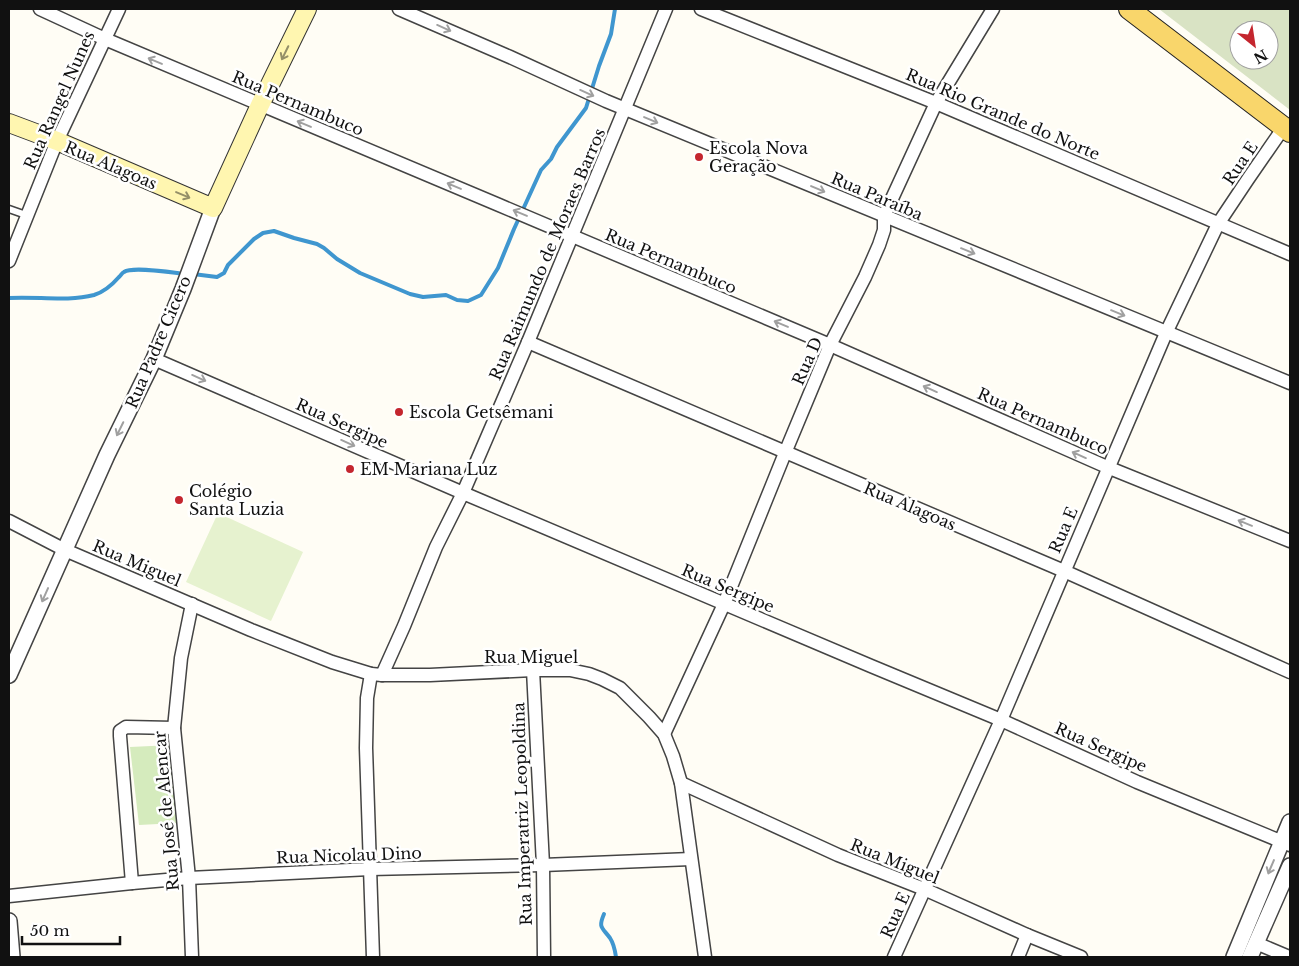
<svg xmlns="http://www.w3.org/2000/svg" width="1299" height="966" font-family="'Libre Baskerville',serif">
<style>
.green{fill:#d5ebbd}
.cemetery{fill:#d9e3c4;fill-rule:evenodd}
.pitch{fill:#e6f2cf}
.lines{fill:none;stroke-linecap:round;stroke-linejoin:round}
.stream{stroke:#3f96cf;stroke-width:4}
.service-casing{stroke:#444;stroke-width:9}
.minor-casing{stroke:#444;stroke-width:15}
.tertiary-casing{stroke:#444;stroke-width:18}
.secondary-casing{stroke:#333;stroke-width:20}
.primary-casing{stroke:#222;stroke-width:22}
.service{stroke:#fff;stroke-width:6}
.minor{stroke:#fff;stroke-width:12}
.tertiary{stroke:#fff;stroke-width:15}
.secondary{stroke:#fff6b0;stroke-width:18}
.primary{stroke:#f9d66b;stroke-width:20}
.oneway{stroke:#a0a0a0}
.oneway2{stroke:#948f68}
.poi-dot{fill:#c4262e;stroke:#fff;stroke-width:2}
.labels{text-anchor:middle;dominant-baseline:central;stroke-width:5;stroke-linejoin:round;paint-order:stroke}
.street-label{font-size:16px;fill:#111;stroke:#fff}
.poi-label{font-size:16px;fill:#111;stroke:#fff;text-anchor:start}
</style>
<rect width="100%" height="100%" fill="#fffdf5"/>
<path class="green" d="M173,745L177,823L139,825L130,747Z"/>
<path class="cemetery" d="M1159,9H1290V110ZM1239,30H1269V60H1239Z"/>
<path class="pitch" d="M218,513L303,552L271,621L186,582Z"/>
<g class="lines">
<g class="stream">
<path d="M193,274L217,277L224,273L228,265L254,239L263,233L274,231L294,238L317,244L324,248L337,259L360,273L410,294L423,297L446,295L457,300L468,301L481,295L498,268L514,229L541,170L551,159L557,147L586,108L599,66L611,34L615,9"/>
<path d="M9,298C36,296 67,302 94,295C104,292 112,285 119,277C121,275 122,273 124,272C133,266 174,273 186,274"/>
<path d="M604,914C598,928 602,927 610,938C614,944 615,950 616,957"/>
</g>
<g class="service-casing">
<path id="service" d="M9,209L26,215"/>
</g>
<g class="minor-casing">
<g id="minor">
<path d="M40,9L105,39L499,205L830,345L1107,467L1290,541"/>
<path d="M399,9L510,57L606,101L1290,383"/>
<path d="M701,9L936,103L1290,254"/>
<path d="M9,261L57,141L119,9"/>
<path d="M528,342L1064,571L1290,672"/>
<path d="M154,359L463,493L871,666L1001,720L1137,782L1290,845"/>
<path d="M9,521L65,550L251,630L332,662L371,674L382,675H430L533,670H570L589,674L602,679L620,688L649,717L664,734L673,756L681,783L705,957"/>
<path d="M192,604L181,658L174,728L189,878L192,957"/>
<path d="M533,670L543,865L544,957"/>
<path d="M371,674L367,698L366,748L373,957"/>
<path d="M382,675L404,626L436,547L463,493L528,342L666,9"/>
<path d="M664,734L724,604L785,453L830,345L865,277L879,245L884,230V216L936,103L993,9"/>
<path d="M681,783L838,855L924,889L1027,935L1081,957"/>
<path d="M132,883L120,736V731L126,727L174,728"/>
<path d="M9,896L132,883L189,878L370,869L543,865L691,859"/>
<path d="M1256,943L1289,957"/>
<path d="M894,957L1001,720L1166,333L1218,224L1248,179L1284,127"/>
<path d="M1018,957L1027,935"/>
</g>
</g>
<g class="tertiary-casing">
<g id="tertiary">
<path d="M9,675L107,455L154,359L183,289L213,208"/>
<path d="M9,921L12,957"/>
<path d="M1234,957L1290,822"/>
<path d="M1250,957L1290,866"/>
</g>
</g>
<g class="secondary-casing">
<path id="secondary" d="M9,123L57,141L213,208L260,105L307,9"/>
</g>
<g class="primary-casing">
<path id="primary" d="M1129,9L1290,132"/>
</g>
<use href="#service" class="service"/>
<use href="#minor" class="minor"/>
<use href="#tertiary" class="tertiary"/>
<use href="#secondary" class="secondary"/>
<use href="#primary" class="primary"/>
</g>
<defs><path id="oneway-shaft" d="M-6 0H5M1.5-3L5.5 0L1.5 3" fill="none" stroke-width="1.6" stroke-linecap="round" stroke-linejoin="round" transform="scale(1.25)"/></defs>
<g class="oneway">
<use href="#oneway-shaft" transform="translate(444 28) rotate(24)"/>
<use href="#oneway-shaft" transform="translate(155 61) rotate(-157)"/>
<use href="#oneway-shaft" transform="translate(587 93) rotate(24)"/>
<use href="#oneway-shaft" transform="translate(651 120) rotate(23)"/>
<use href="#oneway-shaft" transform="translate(304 124) rotate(-157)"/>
<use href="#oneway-shaft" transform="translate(454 186) rotate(-157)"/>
<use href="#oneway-shaft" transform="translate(818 189) rotate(23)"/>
<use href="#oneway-shaft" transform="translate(520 213) rotate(-157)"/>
<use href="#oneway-shaft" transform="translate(968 251) rotate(22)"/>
<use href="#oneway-shaft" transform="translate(1118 313) rotate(22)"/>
<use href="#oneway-shaft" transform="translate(781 324) rotate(-157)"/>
<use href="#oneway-shaft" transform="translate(199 378) rotate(24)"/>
<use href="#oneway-shaft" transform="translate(930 389) rotate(-156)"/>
<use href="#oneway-shaft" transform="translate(120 429) rotate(116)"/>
<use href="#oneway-shaft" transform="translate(348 443) rotate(24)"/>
<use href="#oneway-shaft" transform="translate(1079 455) rotate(-156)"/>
<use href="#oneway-shaft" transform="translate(1245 523) rotate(-158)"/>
<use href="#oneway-shaft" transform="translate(45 595) rotate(114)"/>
<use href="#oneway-shaft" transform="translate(1271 867) rotate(113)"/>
</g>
<g class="oneway2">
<use href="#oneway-shaft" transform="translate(285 53) rotate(116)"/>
<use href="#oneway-shaft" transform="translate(183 195) rotate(23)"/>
</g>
<g class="poi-dot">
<circle cx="699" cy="157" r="5"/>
<circle cx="399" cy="412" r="5"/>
<circle cx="350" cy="469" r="5"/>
<circle cx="179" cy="500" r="5"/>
</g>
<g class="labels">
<g class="street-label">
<text transform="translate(59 100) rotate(-66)">Rua Rangel Nunes</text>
<text transform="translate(298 103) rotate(23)">Rua Pernambuco</text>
<text transform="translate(1003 114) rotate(23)">Rua Rio Grande do Norte</text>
<text transform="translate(1240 163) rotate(-56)">Rua E</text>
<text transform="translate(111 165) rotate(23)">Rua Alagoas</text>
<text transform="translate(877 196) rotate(23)">Rua Paraíba</text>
<text transform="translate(547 254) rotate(-67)">Rua Raimundo de Moraes Barros</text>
<text transform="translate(671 261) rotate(23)">Rua Pernambuco</text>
<text transform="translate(158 342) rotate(-67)">Rua Padre Cicero</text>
<text transform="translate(807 361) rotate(-66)">Rua D</text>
<text transform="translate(1043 421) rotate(24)">Rua Pernambuco</text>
<text transform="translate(342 423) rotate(24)">Rua Sergipe</text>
<text transform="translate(910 506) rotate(23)">Rua Alagoas</text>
<text transform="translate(1063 530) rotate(-67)">Rua E</text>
<text transform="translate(137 563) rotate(23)">Rua Miguel</text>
<text transform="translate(728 588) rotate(23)">Rua Sergipe</text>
<text x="531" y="657">Rua Miguel</text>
<text transform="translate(1101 747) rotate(24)">Rua Sergipe</text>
<text transform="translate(166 811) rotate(-95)">Rua José de Alencar</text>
<text transform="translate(522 814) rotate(-92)">Rua Imperatriz Leopoldina</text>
<text transform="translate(349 855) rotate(-2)">Rua Nicolau Dino</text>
<text transform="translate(895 861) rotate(22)">Rua Miguel</text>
<text transform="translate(895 915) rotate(-66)">Rua E</text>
</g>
<g class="poi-label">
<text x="709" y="148">Escola Nova<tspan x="709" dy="18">Geração</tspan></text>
<text x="409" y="412">Escola Getsêmani</text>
<text x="360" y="469">EM Mariana Luz</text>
<text x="189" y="491">Colégio<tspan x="189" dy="18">Santa Luzia</tspan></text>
</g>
</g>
<rect width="1299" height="966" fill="none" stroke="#111111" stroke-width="20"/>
<g transform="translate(1254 45) rotate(150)"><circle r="24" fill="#ffffff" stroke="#a0a0a0"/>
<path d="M0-4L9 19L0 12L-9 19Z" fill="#c4262e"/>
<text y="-8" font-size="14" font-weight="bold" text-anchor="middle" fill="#111111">N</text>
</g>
<path d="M22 936v8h98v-8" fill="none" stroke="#111111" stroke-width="2.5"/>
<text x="30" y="936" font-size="15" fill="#111111" stroke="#ffffff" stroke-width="4" paint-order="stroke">50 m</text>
</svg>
